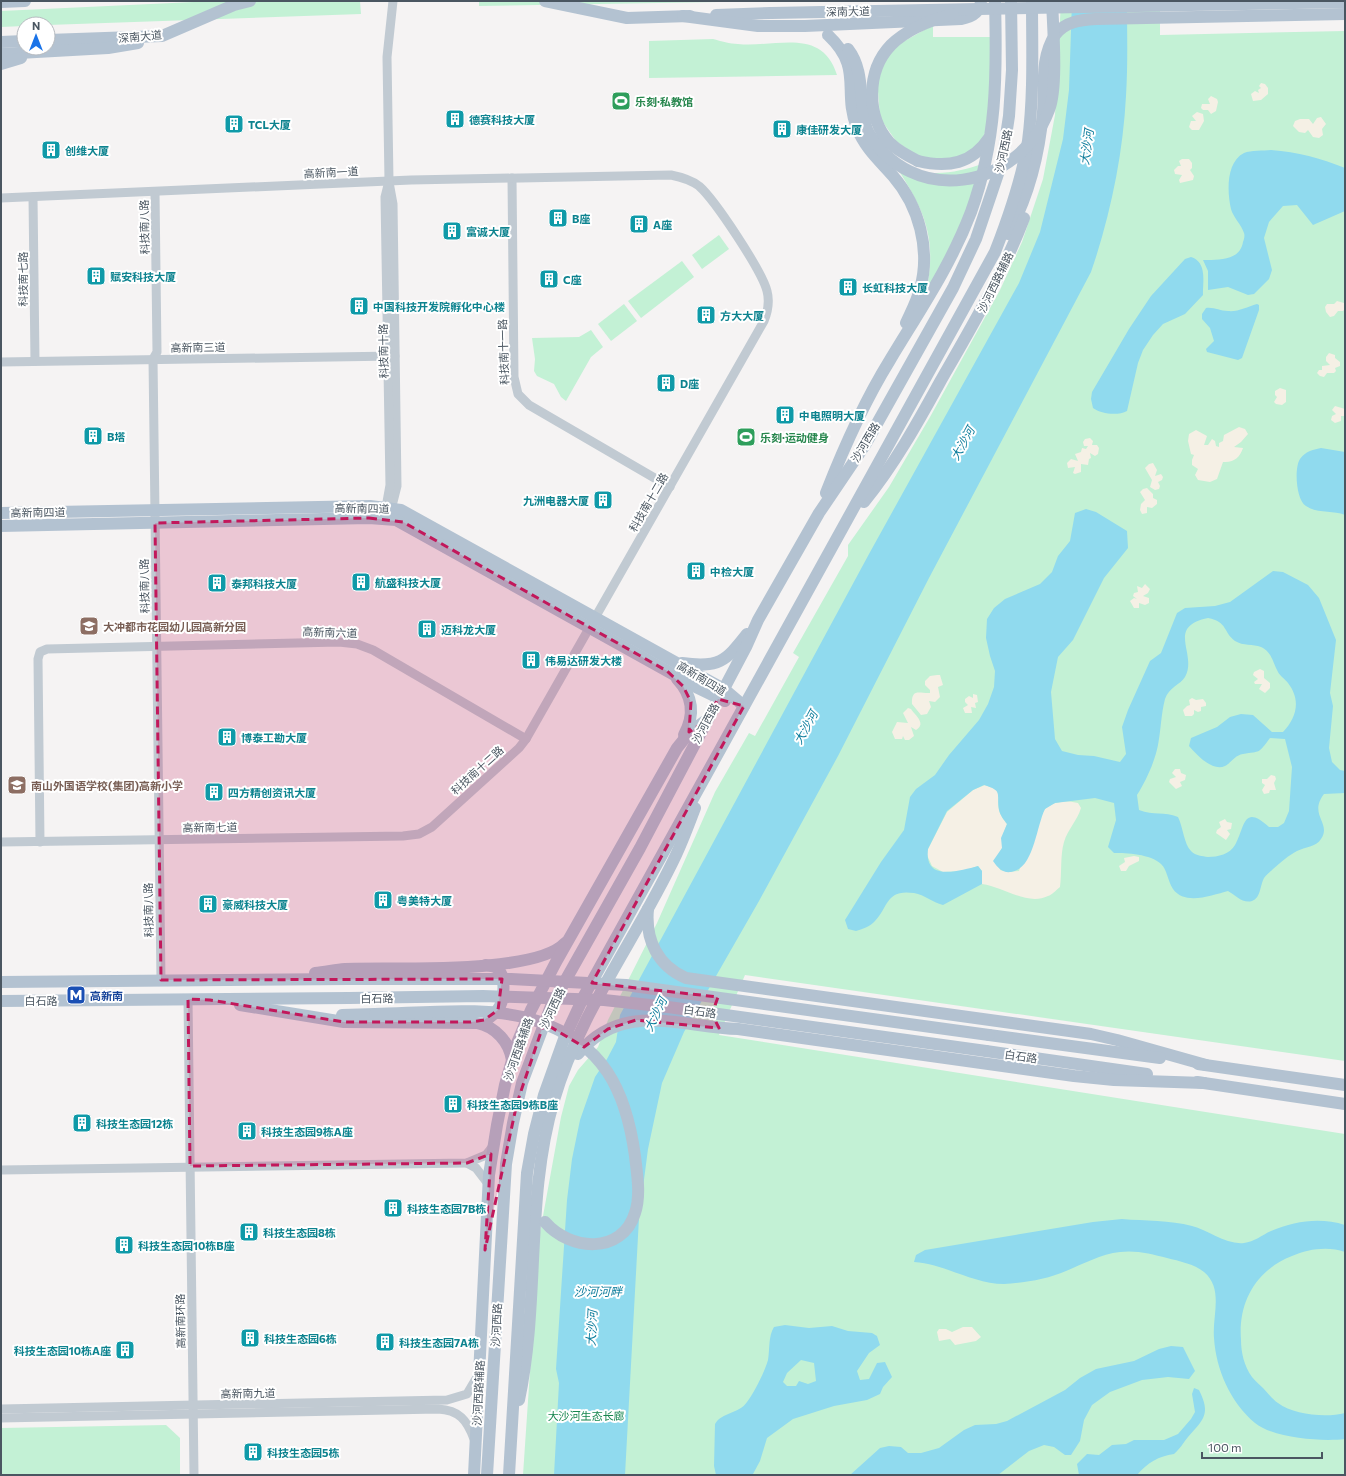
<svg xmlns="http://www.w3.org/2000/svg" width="1346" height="1476" font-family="Commissioner,'Noto Sans SC',sans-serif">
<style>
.green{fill:#c3f1d5}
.sand{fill:#f5f0e5}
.water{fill:#90daee;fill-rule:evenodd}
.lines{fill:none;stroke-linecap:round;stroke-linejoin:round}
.minor{stroke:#c1cad2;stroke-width:9}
.major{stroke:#b3c2d1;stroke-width:12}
.major-bridge{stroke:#b3c2d1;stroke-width:12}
.marked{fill:#c2185b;fill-opacity:0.2;stroke:#c2185b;stroke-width:3;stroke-dasharray:8 5;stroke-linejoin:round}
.labels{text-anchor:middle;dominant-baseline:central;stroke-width:4;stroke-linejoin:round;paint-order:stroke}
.street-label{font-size:11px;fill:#4a5661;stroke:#fff}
.leisure-label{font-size:11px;font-weight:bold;fill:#27864d;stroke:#fff;text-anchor:start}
.culture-label{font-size:11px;font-weight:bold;fill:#0d838f;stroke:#fff;text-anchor:start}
.education-label{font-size:11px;font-weight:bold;fill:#785e54;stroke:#fff;text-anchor:start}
.transit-label{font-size:11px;font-weight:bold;fill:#164399;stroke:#fff;text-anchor:start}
.park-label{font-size:11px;fill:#17864f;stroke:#fff}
.water-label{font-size:12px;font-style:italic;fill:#0c7c9b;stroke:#fff}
</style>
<rect width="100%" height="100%" fill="#f5f3f3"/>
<g class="green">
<path d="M215,1H360L361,14L48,25L24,24V26L1,27V11Z"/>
<path d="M479,1H781L479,6Z"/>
<path d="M1061,1H1160V35L1345,31V1061L745,975L719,1035L1345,1134V1475H523L539,1238L561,1117L569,1086L578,1070L598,1047L608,1020L657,923L715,792L749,733L755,736L799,657L793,653L848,556V545L889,487L930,417L1000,290L1022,242L1043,179L1055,115Z"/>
<path d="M933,25V37H992L988,125L983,138L976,148L959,159L925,158L910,151L896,141L880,118L877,78L889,53L901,43Z"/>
<path d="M713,39C721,41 730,44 738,44C775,48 822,26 837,75L649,78V41Z"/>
<path d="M887,152C894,157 901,163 908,167C931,178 959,172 982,164L968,210L923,305C941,235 924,210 887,152Z"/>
<path d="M719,235L729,249L702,269L692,255Z"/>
<path d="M682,261L694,277L641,318L628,301Z"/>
<path d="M624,304L637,321L611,341L598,324Z"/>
<path d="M591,330L603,347L591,357L566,401L561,397L554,384L537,376L534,371L535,359L532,338L579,337Z"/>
<path d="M166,1425L180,1438V1475H1V1428Z"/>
</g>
<g class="sand">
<path d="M1261,83L1265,84L1268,88V94L1261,100L1253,101L1251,94L1255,91L1259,93L1258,90L1261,88L1259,86Z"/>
<path d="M1211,96L1217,99L1218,102L1216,111L1211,114L1208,110H1203L1201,108L1202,104H1210L1208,99Z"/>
<path d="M1197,112L1203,114L1204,121L1199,130H1192L1189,127L1191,121H1196L1192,116Z"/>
<path d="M1321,117L1326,124L1322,129L1323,135L1319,138L1313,137L1308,130L1305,133L1299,132L1293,126L1295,121L1300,119H1309L1313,124L1317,118Z"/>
<path d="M1182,159H1189L1192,163V168L1190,170L1194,176L1193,180L1180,183L1179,180L1182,175L1175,174L1174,170L1178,166H1181L1179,161Z"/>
<path d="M1337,301L1344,303L1345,309L1343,311H1338L1334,316L1330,317L1326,312L1325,307L1327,304H1334Z"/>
<path d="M1329,353L1335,355V358L1340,362V366L1335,368L1336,371L1334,373H1327L1324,377L1320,376L1317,373L1319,370H1322V366L1330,365L1326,361V357Z"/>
<path d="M1280,388L1286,390V402L1282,405L1276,404L1274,402L1277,397L1275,395V391Z"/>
<path d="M1335,406L1345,409V416H1341V421L1335,423L1331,420L1332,416L1336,414L1332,410Z"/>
<path d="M1239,427L1245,429L1248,434L1241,442L1234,447L1243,448C1240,457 1234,463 1223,462L1217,479L1210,482L1198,480L1195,475L1198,469L1192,465V460L1194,455L1191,454L1188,441L1189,434L1196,430L1207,436L1204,445H1208L1212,439L1215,441L1216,446L1219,447V443L1223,441L1224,435Z"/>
<path d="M1090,438L1093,441L1092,445H1097L1099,448L1098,454L1095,456L1090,453L1091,458L1089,459L1088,465L1081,464V472L1075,474L1073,473L1075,467L1068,468L1067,463L1071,459L1078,461L1075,454L1081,452L1082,448L1086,449L1088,446H1084L1083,442L1085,439Z"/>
<path d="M1153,463L1157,470L1155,476L1161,474L1163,477L1162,480L1158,482L1160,486L1159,489L1155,490L1150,487L1152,480L1145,468L1149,464Z"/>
<path d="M1147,488L1153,494V498L1157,500V504L1152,508L1147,507V513L1142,514L1140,510L1141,504L1145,500L1140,492L1143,489Z"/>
<path d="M1145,584L1150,589L1148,593L1143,596L1149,598V603L1145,605L1139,603V608H1134L1130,601L1134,598L1137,599L1133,596L1134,593L1138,592L1137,586L1142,588Z"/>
<path d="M1260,669L1264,671V678L1270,683V688L1265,693L1259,689L1262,684H1255L1254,682L1258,679L1253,675L1254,672Z"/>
<path d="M937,675H940L943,685L938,687L940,697L935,702L929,701L931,707L927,714L921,715L912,704C911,687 921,694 930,693V690L925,685V681L930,676Z"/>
<path d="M973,694L977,695L978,702L975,703L976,708L971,707L972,713H965L963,708L968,705L965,702V699L969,696L973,698Z"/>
<path d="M1192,698L1196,700L1203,699L1206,703V706L1201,707V711L1198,712L1194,710V714L1192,716H1185L1183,710L1187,706L1190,705L1189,700Z"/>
<path d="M908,708L911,709C915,715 927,724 916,730L911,727L914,736L909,740H905L903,736L902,739H895L892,732L897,722L908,723L903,713Z"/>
<path d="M1175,769H1180L1181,773L1186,775L1185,780L1180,782L1182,786L1176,789L1169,782L1170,779L1176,777L1172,773Z"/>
<path d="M1271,775L1275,776L1276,779L1274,783L1276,790H1270L1269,793L1264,794L1262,790L1265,785L1262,783V779H1267Z"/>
<path d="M985,785C1004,791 996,794 999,810C1000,815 1004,820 1007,824L1002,838V848L999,855L1000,870L1009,872L1019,871C1023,859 1039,815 1046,808C1054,801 1068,800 1078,803L1081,808C1077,821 1068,829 1064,842C1060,856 1062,872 1060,887C1056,890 1052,895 1048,896C1027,906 1004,887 982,884V871L978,866L963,871L943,872L932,866L927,855L928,849L947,812L973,790Z"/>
<path d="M1225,819L1227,822L1232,823L1231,829L1227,830L1230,834L1226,840L1216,833L1217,830L1221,827L1219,822Z"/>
<path d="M1134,856L1139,857V861L1129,866L1126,871H1121L1119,866L1125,862L1124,858Z"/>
<path d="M963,1327H972L981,1337L976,1341L955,1345L950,1339L939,1341L937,1332L939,1329H946L952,1332Z"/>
</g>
<g class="water">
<path d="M1072,1H1127C1127,33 1128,64 1126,96C1123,155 1110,217 1091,272L929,578L838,756L759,901L684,1032L662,1083L648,1149L639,1218L625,1475H554L559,1383L556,1369L567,1200L572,1159L580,1120L595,1077L607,1059L616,1042L620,1015L869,554L1019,283L1040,232L1063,139L1069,90Z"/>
<path d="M1271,150C1298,152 1320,158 1345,168V211L1313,225L1297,205L1283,206L1269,222L1264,238L1272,270L1269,279L1254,294L1248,295L1228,287L1208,290V271L1203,260C1218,260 1240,261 1243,242C1244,239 1245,236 1244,233C1241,224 1233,217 1231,209C1227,192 1226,162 1244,153C1251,150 1263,151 1271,150Z"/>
<path d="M1191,257C1207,262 1203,281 1203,295L1185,314L1163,324L1153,335L1143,350L1138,363L1127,411C1118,416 1101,414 1093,408L1091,399L1092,392L1129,329L1151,296L1185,259Z"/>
<path d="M1257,304L1259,305V310L1242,358L1238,360L1207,352L1206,349L1214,341L1210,328L1202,319V314L1206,308C1214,307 1220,311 1228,311C1238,312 1247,307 1257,304Z"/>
<path d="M1321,448L1345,452V515C1333,510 1318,514 1306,506C1296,500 1294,468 1300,459C1306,451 1312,450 1321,448Z"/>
<path d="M1086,509L1096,512L1127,531L1128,548L1104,578L1073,640L1058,657L1051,692L1055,739L1062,751L1078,755L1094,756L1120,762L1126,754L1122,727L1128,710L1150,661L1161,653L1177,613L1185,608L1215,606L1230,602L1273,571L1283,572L1308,585L1319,598L1336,640L1330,693L1333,706L1329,748L1332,762L1340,770L1345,771V793L1324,794C1308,815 1332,823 1321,839C1316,847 1305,847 1297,851C1289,855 1280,863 1273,869C1270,872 1266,875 1264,878C1260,885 1261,898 1252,901C1243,904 1235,895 1228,891C1212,895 1185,906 1173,889C1168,882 1167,869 1161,864C1151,854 1126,853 1114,853L1108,847L1116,820L1114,803L1095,798L1055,803L1045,809C1036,827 1034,869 1011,872C1002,873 998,868 993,861L1002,848L1001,838L1007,824C1004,820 1000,815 999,810C996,794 1004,791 984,785L973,790L947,811L928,849C924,882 959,871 978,866L982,871V884L943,905C932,902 925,895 914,893C886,889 889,906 875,921C870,927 862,929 856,931L848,929L845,920L881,862L904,830L910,797L916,789L935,775L949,755L979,720L988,704L994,687L995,671L990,656L986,638L987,619L994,608L1005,599L1040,584L1052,572L1058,556L1070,541L1075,513ZM1208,618C1228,622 1223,632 1235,641C1243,646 1253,644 1261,647C1272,652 1273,663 1278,672C1280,676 1285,679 1288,683C1301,700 1297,717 1283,732H1272L1253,715L1241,714L1230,717L1217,727L1191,738L1189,746C1196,754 1212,772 1225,766C1231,763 1235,755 1243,754C1261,751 1258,754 1270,738L1285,739L1292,767L1289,811L1284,823L1278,827H1269C1243,803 1245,827 1235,845C1230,854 1218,857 1208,857C1202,856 1196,856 1191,851C1184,844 1183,827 1178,817C1164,811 1154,816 1139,810L1137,795C1146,781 1155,761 1158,745C1161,730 1161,714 1165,699C1169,687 1180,685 1185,677C1198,654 1165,627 1208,618Z"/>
<path d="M1122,1219C1145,1221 1170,1220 1192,1226C1208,1230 1226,1245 1244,1243C1254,1242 1262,1235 1271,1231C1295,1221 1320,1217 1345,1225V1252C1328,1246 1308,1249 1292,1256C1256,1270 1238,1302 1241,1340C1241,1352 1244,1366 1252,1377C1255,1381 1259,1384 1263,1388C1268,1393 1272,1399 1278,1403C1294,1415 1326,1418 1345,1413V1439C1322,1442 1273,1438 1255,1423C1230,1402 1216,1369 1214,1338C1212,1316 1224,1289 1204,1272C1194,1264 1179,1261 1167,1258C1152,1254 1136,1250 1120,1252C1101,1254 1083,1264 1066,1271C1048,1279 1024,1283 1004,1284C973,1284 945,1264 914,1262L916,1255L925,1250L1093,1222Z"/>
<path d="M785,1325L809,1328L832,1326L848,1331L872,1333L877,1336L880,1345L869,1353L857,1371L860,1380L869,1379L877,1363L885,1362L892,1377L883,1387L880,1394L867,1400L834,1406L793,1419L767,1438L760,1461L753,1474L716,1475L714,1466L715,1424C722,1412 739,1414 747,1402C754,1393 765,1371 768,1360C770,1349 768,1337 774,1327ZM801,1360L814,1363L816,1381L808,1384L799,1381L796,1386H787L783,1382L787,1373Z"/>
<path d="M1171,1346L1183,1347L1195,1371L1189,1379L1168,1377L1142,1380L1110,1392L1092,1405L1084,1420L1080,1441L1071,1455H1065L1054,1447L1044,1445L1029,1451L998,1475H850L880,1448L889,1446L901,1447L908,1453H921L939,1448L964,1430L975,1425L996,1424L1007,1421L1065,1390L1080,1378L1096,1369L1134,1361L1159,1349Z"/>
<path d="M1194,1388L1199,1390C1211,1414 1204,1419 1188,1437C1183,1443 1180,1449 1174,1454C1159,1456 1147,1463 1137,1475H1079L1077,1464L1087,1454L1099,1455L1112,1445L1126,1444L1134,1440H1164L1178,1434L1191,1419L1195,1412L1192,1394Z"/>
</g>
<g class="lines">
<g class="minor">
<path d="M512,178L514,377L518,394L529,405L670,487"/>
<path d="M389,182L393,204L397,486L390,514"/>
<path d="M155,192L157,352L153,359L161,980"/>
<path d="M33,197L35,361"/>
<path d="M1,198L411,180L671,175C681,177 691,180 699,186C715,200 762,271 767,291C770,302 768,311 764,321L526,739L519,748L432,827L419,834L403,836L1,842"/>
<path d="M1,362L395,356"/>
<path d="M385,513L390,485L385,197L389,181L387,57L393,1"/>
<path d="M40,842L38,659L40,652L47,649L339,642L357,644L373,650L526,739"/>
<path d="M188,999L194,1475"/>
<path d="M467,1163L476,1168L489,1185"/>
<path d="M1,1170L467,1163L486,1155L493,1146"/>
<path d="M1,1409L447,1400L467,1394L477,1377"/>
<path d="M1,1418L438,1409C459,1410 467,1420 474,1439"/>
</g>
<g class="major">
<path d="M545,1L627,18L690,16"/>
<path d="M1,2L25,1"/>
<path d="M716,15L771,13"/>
<path d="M683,16L758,26H805L961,19C972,17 980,13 981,1"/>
<path d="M828,35C864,69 842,90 857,128C865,148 879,160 893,176C919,206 931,250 920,289C917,301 911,312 906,323"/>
<path d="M48,40L162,36L234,5L250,1"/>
<path d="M1,42L24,41"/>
<path d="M848,49C866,72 858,104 867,130"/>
<path d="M1,54L108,48L138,43"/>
<path d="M1,64L21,58"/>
<path d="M918,161C948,168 972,164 989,138"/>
<path d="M1008,234C1029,196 1039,156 1043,112C1045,86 1040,58 1055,35C1065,21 1081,20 1096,19L1345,14"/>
<path d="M826,493C844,447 864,402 890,360C920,310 950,267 971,212C997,140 997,76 995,1"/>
<path d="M864,502C894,465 917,424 940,382C971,328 1002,276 1024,218"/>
<path d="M1,513L370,506L401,510L711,682L724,689L744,706"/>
<path d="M1,526L369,518L396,520L696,687L725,701"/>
<path d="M682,663C719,668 725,662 747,634"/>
<path d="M677,679C693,696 695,715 684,735"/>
<path d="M648,909C645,940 658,966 686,978L1091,1034L1117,1040L1206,1065"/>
<path d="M486,965C490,966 495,966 498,969C506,976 504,998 500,1006C497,1012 493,1015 489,1018"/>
<path d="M315,973C325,972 335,970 345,969C391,967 535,975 565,943"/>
<path d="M1,982L348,979"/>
<path d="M1,1001L349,998"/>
<path d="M240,1005L344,1022L477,1023C496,1027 509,1042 512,1060"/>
<path d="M342,1015L375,1014"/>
<path d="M989,1035L1160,1058"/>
<path d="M986,1051L1147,1074"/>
<path d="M578,1054C622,1000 680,1027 738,1029L1074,1076L1114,1080L1204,1083"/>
<path d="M1198,1064L1345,1085"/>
<path d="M1197,1082L1345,1104"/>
<path d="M519,1400C540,1302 525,1198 554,1100C580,1011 637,938 676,855C683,840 689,824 695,808"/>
<path d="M474,1475L489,1175L497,1125L505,1085L517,1043L531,1010L556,962L677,748L690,732L705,721"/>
<path d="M487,1475L506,1164L513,1123L522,1083L551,1006L640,848L746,647L758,620L819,513L865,445L953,288L976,239L1002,162L1009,116L1012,70L1011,1"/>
<path d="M509,1475L527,1173L534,1134L544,1095L564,1039L584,996L995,252C1009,216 1022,179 1028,141C1034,95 1032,47 1032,1"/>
</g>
<g class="major-bridge">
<path d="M771,13L1345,2"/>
<path d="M867,130C911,209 1019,190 1049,110C1058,87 1053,28 1052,1"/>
<path d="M918,161C908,156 898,151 890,143C866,117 866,71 891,45C907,29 931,20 953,14"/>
<path d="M348,979H511L626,985L989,1035"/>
<path d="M349,998L483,996L604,1000L668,1007L986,1051"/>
<path d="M375,1014C423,1013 491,1005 537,1021C603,1043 626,1090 635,1156C637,1174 641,1195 635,1213C622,1255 570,1251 545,1222"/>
</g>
</g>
<path class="marked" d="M369,518L403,522L667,671L683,686L691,702L689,732L706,721L718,699L744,706L592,983L718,997L712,1014L719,1028L636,1020L608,1029L584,1047L544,1023L517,1103L485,1250L491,1154L467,1163L190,1166L188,999L210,1000L344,1022H471L484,1020L498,1010L502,979L161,980L155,523Z"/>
<defs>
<g id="stadium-square" transform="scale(1)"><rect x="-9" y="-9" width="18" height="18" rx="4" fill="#2e9e5b" stroke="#fff"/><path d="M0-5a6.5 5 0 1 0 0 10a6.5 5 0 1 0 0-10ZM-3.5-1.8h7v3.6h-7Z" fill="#fff"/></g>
<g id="building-square" transform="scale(1)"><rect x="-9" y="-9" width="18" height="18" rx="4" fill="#0f9aa8" stroke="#fff"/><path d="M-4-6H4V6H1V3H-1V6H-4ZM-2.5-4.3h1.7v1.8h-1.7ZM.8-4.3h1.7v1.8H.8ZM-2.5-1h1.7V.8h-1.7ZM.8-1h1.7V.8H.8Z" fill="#fff"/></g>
<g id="school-square" transform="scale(1)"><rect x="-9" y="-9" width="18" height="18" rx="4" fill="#8d6e63" stroke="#fff"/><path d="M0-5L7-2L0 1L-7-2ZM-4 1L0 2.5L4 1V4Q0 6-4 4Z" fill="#fff"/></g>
<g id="metro-square" transform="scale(1)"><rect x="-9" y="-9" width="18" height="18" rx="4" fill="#1a4fb4" stroke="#fff"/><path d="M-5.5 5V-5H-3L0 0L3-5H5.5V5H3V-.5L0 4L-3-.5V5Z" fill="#fff"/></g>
</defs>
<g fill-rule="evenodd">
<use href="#stadium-square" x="621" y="101"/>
<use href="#building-square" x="455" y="119"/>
<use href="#building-square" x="234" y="124"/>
<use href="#building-square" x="782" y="129"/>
<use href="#building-square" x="51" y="150"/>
<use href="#building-square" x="558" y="218"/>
<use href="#building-square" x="639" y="224"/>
<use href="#building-square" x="452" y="231"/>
<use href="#building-square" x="96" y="276"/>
<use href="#building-square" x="549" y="279"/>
<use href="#building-square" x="848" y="287"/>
<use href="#building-square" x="359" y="306"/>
<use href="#building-square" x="706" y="315"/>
<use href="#building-square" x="666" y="383"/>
<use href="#building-square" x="785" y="415"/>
<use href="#building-square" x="93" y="436"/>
<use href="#stadium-square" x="746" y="437"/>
<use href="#building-square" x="603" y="500"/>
<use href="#building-square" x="696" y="571"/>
<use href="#building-square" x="361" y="582"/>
<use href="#building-square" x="217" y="583"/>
<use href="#school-square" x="89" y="626"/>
<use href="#building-square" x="427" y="629"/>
<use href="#building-square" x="531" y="660"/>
<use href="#building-square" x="227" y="737"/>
<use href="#school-square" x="17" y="785"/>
<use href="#building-square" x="214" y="792"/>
<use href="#building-square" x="383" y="900"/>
<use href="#building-square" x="208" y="904"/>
<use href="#metro-square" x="76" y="995"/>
<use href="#building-square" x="453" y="1104"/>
<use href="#building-square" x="82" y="1123"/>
<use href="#building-square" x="247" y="1131"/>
<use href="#building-square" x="393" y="1208"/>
<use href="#building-square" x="249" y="1232"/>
<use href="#building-square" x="124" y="1245"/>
<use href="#building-square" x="250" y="1338"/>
<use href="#building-square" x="385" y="1342"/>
<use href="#building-square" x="125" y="1350"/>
<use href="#building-square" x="253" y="1452"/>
</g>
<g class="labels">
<g class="street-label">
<text transform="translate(848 11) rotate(-1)">深南大道</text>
<text transform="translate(140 36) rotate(-5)">深南大道</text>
<text transform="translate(1003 151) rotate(-78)">沙河西路</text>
<text transform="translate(331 172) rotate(-3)">高新南一道</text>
<text transform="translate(144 227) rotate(-91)">科技南八路</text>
<text transform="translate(22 279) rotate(-90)">科技南七路</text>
<text transform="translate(995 282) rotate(-64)">沙河西路辅路</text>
<text transform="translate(198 347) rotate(-1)">高新南三道</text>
<text transform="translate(383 351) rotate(-91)">科技南十路</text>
<text transform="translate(503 352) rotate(-92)">科技南十一路</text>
<text transform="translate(865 442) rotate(-59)">沙河西路</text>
<text transform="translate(648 502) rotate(-60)">科技南十二路</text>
<text transform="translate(362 508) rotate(1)">高新南四道</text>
<text transform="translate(38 512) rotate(-1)">高新南四道</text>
<text transform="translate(144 586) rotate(-91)">科技南八路</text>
<text transform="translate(330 632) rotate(2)">高新南六道</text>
<text transform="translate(702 678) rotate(31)">高新南四道</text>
<text transform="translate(705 723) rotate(-62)">沙河西路</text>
<text transform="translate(477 770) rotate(-42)">科技南十二路</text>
<text transform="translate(210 827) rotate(-1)">高新南七道</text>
<text transform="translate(148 910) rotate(-91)">科技南八路</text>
<text transform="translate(377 998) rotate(-1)">白石路</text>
<text x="41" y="1000">白石路</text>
<text transform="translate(552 1008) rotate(-65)">沙河西路</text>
<text transform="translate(700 1011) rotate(8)">白石路</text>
<text transform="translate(518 1049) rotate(-71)">沙河西路辅路</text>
<text transform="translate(1021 1056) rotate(8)">白石路</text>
<text transform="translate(180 1321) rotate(-91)">高新南环路</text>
<text transform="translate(496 1325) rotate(-87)">沙河西路</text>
<text transform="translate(248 1393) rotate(-1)">高新南九道</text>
<text transform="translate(478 1393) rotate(-87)">沙河西路辅路</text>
</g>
<g class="leisure-label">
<text x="635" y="101">乐刻·私教馆</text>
<text x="760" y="437">乐刻·运动健身</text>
</g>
<g class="culture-label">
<text x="469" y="119">德赛科技大厦</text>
<text x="248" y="124">TCL大厦</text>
<text x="796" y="129">康佳研发大厦</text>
<text x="65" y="150">创维大厦</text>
<text x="572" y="218">B座</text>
<text x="653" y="224">A座</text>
<text x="466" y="231">富诚大厦</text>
<text x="110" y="276">赋安科技大厦</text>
<text x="563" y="279">C座</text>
<text x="862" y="287">长虹科技大厦</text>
<text x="373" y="306">中国科技开发院孵化中心楼</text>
<text x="720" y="315">方大大厦</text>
<text x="680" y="383">D座</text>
<text x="799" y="415">中电照明大厦</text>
<text x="107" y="436">B塔</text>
<text x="589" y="500" text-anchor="end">九洲电器大厦</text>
<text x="710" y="571">中检大厦</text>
<text x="375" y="582">航盛科技大厦</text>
<text x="231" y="583">泰邦科技大厦</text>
<text x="441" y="629">迈科龙大厦</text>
<text x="545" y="660">伟易达研发大楼</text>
<text x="241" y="737">博泰工勘大厦</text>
<text x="228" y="792">四方精创资讯大厦</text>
<text x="397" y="900">粤美特大厦</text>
<text x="222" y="904">豪威科技大厦</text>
<text x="467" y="1104">科技生态园9栋B座</text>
<text x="96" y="1123">科技生态园12栋</text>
<text x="261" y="1131">科技生态园9栋A座</text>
<text x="407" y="1208">科技生态园7B栋</text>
<text x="263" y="1232">科技生态园8栋</text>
<text x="138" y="1245">科技生态园10栋B座</text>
<text x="264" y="1338">科技生态园6栋</text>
<text x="399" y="1342">科技生态园7A栋</text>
<text x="111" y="1350" text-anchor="end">科技生态园10栋A座</text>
<text x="267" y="1452">科技生态园5栋</text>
</g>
<g class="education-label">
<text x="103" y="626">大冲都市花园幼儿园高新分园</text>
<text x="31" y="785">南山外国语学校(集团)高新小学</text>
</g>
<g class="transit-label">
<text x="90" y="995">高新南</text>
</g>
<g class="park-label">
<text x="586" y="1415">大沙河生态长廊</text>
</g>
<g class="water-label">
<text transform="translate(1086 147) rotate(-82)">大沙河</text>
<text transform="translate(962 443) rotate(-61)">大沙河</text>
<text transform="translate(805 727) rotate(-61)">大沙河</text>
<text transform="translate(655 1014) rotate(-64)">大沙河</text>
<text x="598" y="1291">沙河河畔</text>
<text transform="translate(591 1328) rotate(-87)">大沙河</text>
</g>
</g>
<rect width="1346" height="1476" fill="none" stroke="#4a5661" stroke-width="4"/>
<g transform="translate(36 36)"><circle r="19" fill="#ffffff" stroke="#b7bbc0"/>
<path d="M0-3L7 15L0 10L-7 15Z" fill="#1a73e8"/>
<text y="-6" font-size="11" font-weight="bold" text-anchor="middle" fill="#4a5661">N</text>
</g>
<path d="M1202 1452v6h120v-6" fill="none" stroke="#4a5661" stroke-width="2"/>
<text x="1208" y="1452" font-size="12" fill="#4a5661" stroke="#ffffff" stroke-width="3" paint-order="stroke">100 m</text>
</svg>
